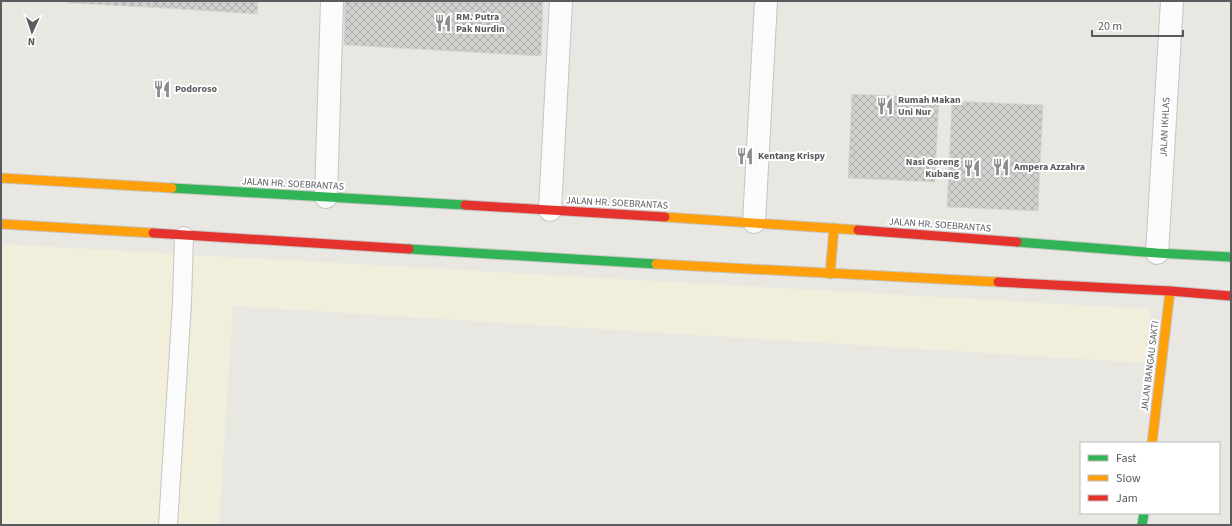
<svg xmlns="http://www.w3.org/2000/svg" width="1232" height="526" font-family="'Source Sans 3',sans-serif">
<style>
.commercial{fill:#f1efdb}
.building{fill:url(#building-cross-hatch);stroke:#d7d6d2}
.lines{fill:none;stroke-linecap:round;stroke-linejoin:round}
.lane-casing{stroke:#c5c5c4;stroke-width:20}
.street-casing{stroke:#c5c5c4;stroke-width:24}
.fast-casing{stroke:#c5c6c5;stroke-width:11}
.slow-casing{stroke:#c5c6c5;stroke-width:11}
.jam-casing{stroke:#c5c6c5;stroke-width:11}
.lane{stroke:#fcfbfb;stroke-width:18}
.street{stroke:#fcfbfb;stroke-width:22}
.fast{stroke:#30b455;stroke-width:9}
.slow{stroke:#ff9f0a;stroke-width:9}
.jam{stroke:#e5322d;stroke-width:9}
.labels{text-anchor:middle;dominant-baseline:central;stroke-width:4;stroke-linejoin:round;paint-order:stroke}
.poi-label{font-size:10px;font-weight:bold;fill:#595b5f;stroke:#fff;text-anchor:start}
.street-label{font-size:10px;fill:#595b5f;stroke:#fff}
</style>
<defs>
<pattern id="building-cross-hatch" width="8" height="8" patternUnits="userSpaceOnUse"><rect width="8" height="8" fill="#d1d0cd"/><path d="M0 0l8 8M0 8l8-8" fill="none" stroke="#adacaa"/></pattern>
</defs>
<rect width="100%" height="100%" fill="#e8e7e2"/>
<path class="commercial" d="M1,244L1150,309L1145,363L233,306L219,525H1Z"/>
<g class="building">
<path d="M68,1H146V7L68,3Z"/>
<path d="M146,1H197L196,10L146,7Z"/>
<path d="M197,1H258L257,14L196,10Z"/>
<path d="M345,1H543L541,56L344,45Z"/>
<path d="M852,94L939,98L935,182L848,178Z"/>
<path d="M952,101L1043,105L1038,211L947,207Z"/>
</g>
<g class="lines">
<g class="lane-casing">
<path id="lane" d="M168,525L182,303L184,236"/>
</g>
<g class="street-casing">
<g id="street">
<path d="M326,197L332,1"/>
<path d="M550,210L561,1"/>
<path d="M754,222L766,1"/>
<path d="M1157,253L1172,1"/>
</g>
</g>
<g class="fast-casing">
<g id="fast">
<path d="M172,188L465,205"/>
<path d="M1017,242L1157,253L1231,257"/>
<path d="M409,249L656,264"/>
<path d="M1142,525L1144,513"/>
</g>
</g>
<g class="slow-casing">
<g id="slow">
<path d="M1,178L172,188"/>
<path d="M665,217L858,230"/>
<path d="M1,224L153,233"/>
<path d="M656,264L998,282"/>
<path d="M830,274L834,228"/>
<path d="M1152,443L1170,291"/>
</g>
</g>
<g class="jam-casing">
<g id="jam">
<path d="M465,205L665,217"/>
<path d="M858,230L1017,242"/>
<path d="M153,233L409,249"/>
<path d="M998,282L1170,291L1231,296"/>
</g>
</g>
<use href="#lane" class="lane"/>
<use href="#street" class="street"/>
<use href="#fast" class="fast"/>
<use href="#slow" class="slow"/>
<use href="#jam" class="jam"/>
</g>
<defs>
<g id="restaurant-bare" transform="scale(1.38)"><path d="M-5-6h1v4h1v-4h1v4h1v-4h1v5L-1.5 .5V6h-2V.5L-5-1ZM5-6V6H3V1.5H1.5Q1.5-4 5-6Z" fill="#8b8c8d" stroke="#fff" stroke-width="2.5" paint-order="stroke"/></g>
</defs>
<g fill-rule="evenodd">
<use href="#restaurant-bare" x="443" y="23"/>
<use href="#restaurant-bare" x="162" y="89"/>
<use href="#restaurant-bare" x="885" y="106"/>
<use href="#restaurant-bare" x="745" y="156"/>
<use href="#restaurant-bare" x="1001" y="167"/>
<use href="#restaurant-bare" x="972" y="168"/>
</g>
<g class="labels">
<g class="poi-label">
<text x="456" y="17">RM. Putra<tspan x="456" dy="12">Pak Nurdin</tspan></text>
<text x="175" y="89">Podoroso</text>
<text x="898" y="100">Rumah Makan<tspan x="898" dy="12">Uni Nur</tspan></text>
<text x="758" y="156">Kentang Krispy</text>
<text x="959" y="162" text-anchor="end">Nasi Goreng<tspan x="959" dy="12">Kubang</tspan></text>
<text x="1014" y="167">Ampera Azzahra</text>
</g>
<g class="street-label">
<text transform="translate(1165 127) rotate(-87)">JALAN IKHLAS</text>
<text transform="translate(293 184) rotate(3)">JALAN HR. SOEBRANTAS</text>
<text transform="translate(617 203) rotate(3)">JALAN HR. SOEBRANTAS</text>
<text transform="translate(940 225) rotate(4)">JALAN HR. SOEBRANTAS</text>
<text transform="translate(1150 366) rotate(-83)">JALAN BANGAU SAKTI</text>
</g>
</g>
<rect width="1232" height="526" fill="none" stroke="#595b5f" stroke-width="4"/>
<rect x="1080" y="442" width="140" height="72" fill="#ffffff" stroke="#bdbdbf"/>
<rect x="1088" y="455" width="20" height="6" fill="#30b455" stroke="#bdbdbf"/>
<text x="1116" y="462" font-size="12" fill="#595b5f">Fast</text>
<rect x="1088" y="475" width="20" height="6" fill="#ff9f0a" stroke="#bdbdbf"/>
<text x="1116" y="482" font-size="12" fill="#595b5f">Slow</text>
<rect x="1088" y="495" width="20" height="6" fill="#e5322d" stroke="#bdbdbf"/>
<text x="1116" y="502" font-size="12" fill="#595b5f">Jam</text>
<g transform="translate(32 32) rotate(183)" stroke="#ffffff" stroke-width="3" paint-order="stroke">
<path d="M0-3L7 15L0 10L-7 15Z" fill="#595b5f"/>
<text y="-6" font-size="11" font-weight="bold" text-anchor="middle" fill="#595b5f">N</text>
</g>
<path d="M1092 30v6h91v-6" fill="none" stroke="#595b5f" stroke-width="2"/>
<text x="1098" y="30" font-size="12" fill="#595b5f" stroke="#ffffff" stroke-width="3" paint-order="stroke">20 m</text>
</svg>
